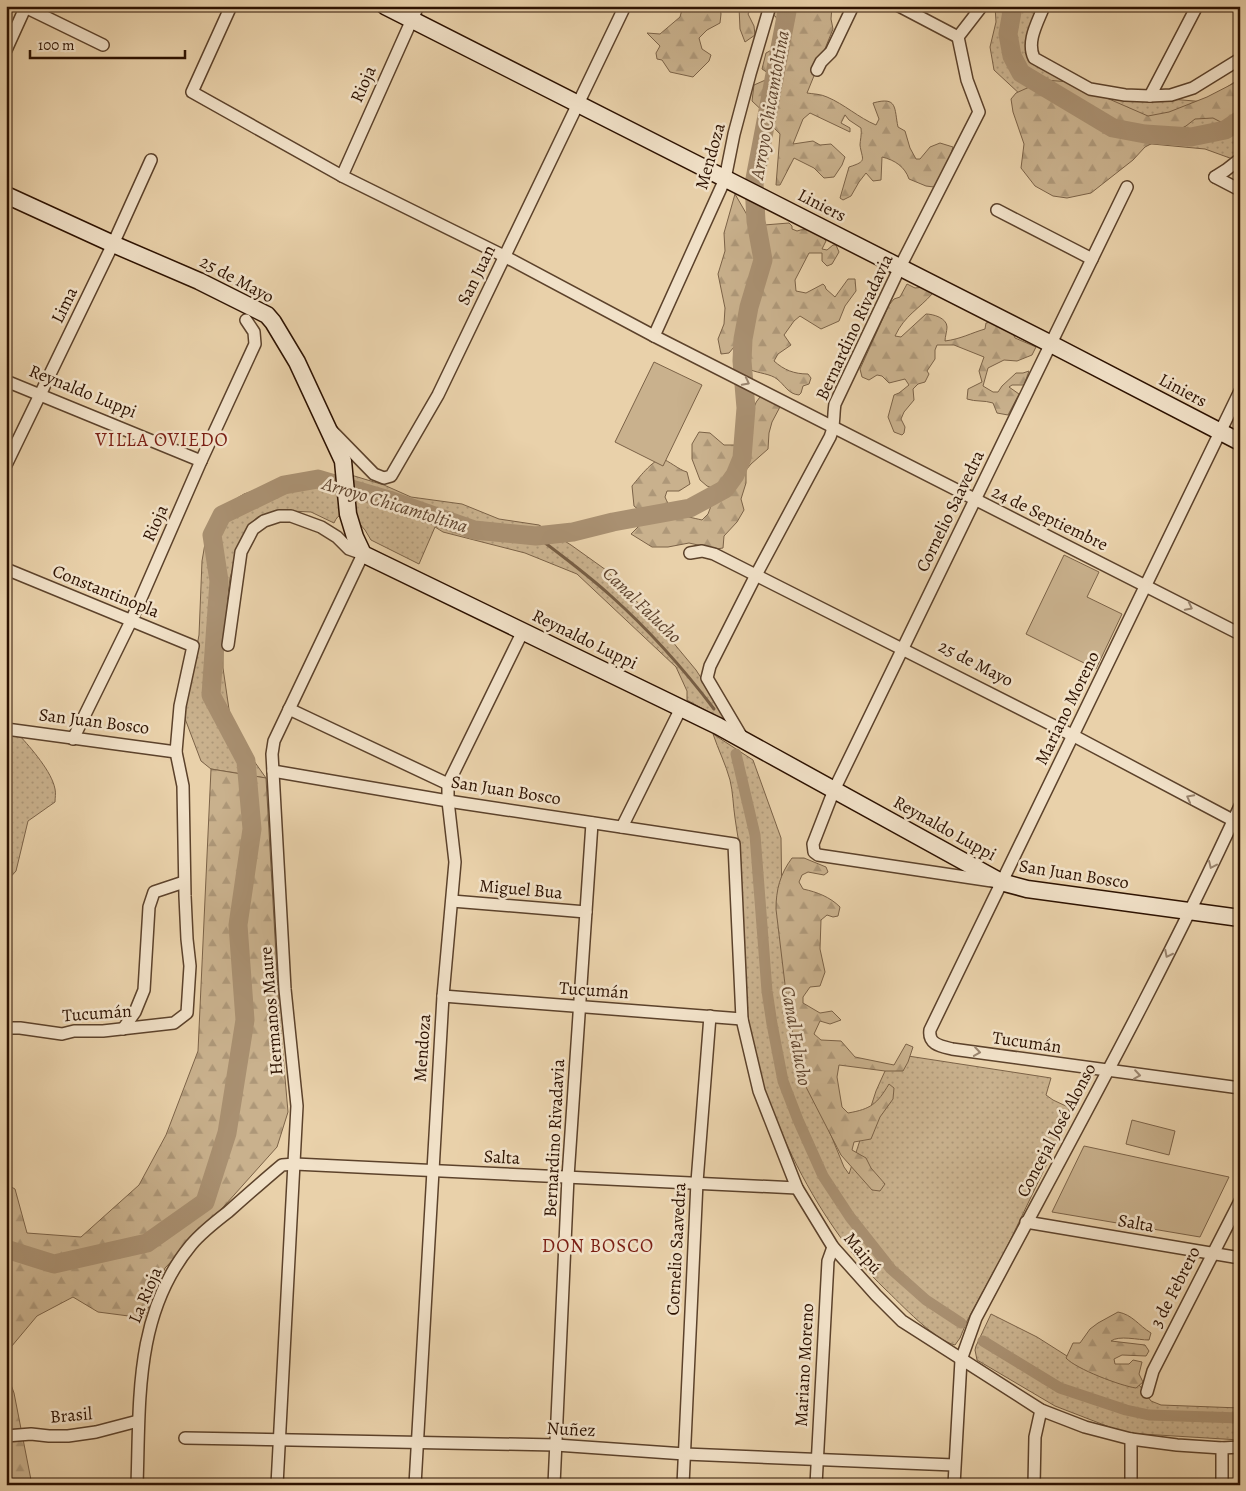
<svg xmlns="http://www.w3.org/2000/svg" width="1246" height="1491" font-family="Alegreya,serif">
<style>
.grass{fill:url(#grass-dots);stroke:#7b6247}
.forest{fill:url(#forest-firs);stroke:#7b6247}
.pitch{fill:#c9b18d;stroke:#7b6247}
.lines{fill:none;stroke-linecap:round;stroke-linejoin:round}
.stream{stroke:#775e44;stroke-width:3}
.canal{stroke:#a99071;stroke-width:11}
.river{stroke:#a99071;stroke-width:19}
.street-casing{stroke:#5c422b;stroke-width:14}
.secondary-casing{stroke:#2d1201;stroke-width:19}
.street{stroke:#f1e1c8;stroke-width:11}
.secondary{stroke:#f1e1c8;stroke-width:16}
.oneway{stroke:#99846e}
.labels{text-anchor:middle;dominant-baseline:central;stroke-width:5;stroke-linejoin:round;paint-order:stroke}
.street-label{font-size:18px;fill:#2d1201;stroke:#f1e1c8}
.water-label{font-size:19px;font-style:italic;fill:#5f442e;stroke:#f1e1c8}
.neighbourhood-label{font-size:19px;letter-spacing:1px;fill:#7a1f14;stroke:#f1e1c8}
</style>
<defs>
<pattern id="grass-dots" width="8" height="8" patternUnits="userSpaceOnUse" patternTransform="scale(1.25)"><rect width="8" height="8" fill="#c9b18d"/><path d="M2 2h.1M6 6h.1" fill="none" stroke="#ad9778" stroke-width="1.8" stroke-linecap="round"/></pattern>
<pattern id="forest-firs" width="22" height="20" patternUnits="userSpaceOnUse" patternTransform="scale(1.25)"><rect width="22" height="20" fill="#c9b18d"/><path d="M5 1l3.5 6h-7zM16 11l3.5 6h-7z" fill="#ad9778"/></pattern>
</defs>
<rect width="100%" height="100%" fill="#e9d1aa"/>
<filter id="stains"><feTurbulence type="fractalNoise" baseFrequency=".004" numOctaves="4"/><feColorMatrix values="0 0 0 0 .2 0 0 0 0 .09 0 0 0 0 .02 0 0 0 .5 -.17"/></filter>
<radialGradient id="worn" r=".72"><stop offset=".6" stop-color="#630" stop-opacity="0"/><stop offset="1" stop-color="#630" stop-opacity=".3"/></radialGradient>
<g class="grass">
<path d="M995,6H1013L1012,11L1044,6L1025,53L1077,91L1206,102L1240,78V159L1238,161L1205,149L1099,139L1037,110L994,70L990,47L996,22Z"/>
<path d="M332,475H351L384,485L411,497L462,504L499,519L539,525L571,545L606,570L652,617L696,670L732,725L687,700V691L676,667L577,574L525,553L443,532L435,527L419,564L371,540L365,530L352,515L356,511C346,512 338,513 334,523L311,512L290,511L272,513L258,517L250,524L242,537L230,578L223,635V668L232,730L266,778L211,769L201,761L184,716L199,635L202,561L208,526L224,506L244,494L286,479Z"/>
<path d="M6,734L19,735C31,748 52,772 55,789C56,793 55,798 55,802L28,821L16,871L6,882Z"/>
<path d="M713,734L753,760L781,838L782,906L817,1101L844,1167L849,1174L876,1091L885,1071L908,1056L1051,1078L1046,1095L1053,1100L1068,1107L1070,1114L1069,1118L1006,1249L967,1321L960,1338L955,1345C934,1340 901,1304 885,1289C814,1221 756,1099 744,1002C738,957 743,911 741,866C741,850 737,834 735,818C733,805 733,792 730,780C726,765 718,749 713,734Z"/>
<path d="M991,1314L1037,1337L1078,1363L1137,1382L1151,1401L1161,1405L1240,1408V1440L1125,1433L1055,1406L977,1360L975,1350L976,1346Z"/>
</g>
<g class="forest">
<path d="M683,6H720L721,14L720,23L707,30L699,38L702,49L711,55L709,61L693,77L670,72L662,60L657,59L656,53L660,46L647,33L660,34L680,17Z"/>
<path d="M752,6L748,14L754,26L755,35L745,42L740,29L739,7Z"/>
<path d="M762,6H832L831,19L833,29L807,93C813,94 821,94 827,97C844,104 859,118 876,125L879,119L873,103C898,96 894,108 898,127L905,131L910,148L916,159H920L930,147L940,143L953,147L944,176L934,187L926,186L909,179C905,167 895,160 882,157L881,180L873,181L866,173L859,182L851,196L843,200L840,198L849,167C868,161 862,160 860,145C860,141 862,134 861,128L849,120L845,115L841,123L850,128V132L810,113L803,119L793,144L813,141L820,145L831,144L845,157L842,165L834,177L824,178L814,168L794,158L780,185H776L780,134L774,128L770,118L752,101L754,85L770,78L771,75L762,69L766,53L779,46L780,33L776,17Z"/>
<path d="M1045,80L1070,82L1148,116L1169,112L1207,97L1240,80V132L1213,118L1195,119L1186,126L1145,147L1133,160L1091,193L1067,198L1053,196L1035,186L1021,168L1024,144L1013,112L1011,99L1016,93Z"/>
<path d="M735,194L750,220L764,225L789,223L792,226V229L797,231C807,227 820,232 826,241L822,249L827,250L833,245H836L839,252L832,264L827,266L822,261V253H809L795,280L796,291L806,293L823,284L825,286L826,289L835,297L848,279H855L856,291L845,306L839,321L821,329L800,316L794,321L784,335L791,345L778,354L774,361C784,370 794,374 808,374L811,378L809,384L803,386L801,393L799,395C788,394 785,385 777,379C771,374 758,373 751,370L748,354L734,347L729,353L721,354L718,339L724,324L725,308L718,274L725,251L724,233Z"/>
<path d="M907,284L915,288L925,287L933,293C918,310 905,315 895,336L901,337L926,314C933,314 947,318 947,327C947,331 945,337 945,341C961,339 971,333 985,329L986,323L991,322L1012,331L1015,338L1036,347L1032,355L1017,361L1004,360L988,368L983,386L993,392H998L1002,386L1016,373H1023L1029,371L1024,385H1012L1009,387L1019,394L1008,415L997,413L993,403C984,400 976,402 967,399L968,389L982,382L979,371L984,357L954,345H937L935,350V359L927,371L929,374L925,382L918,384L913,389L914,400L904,412L901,419L905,427L904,433L902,435L894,432L888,417L894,395L899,393L909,385L905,379L889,383L882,376L877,375L869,380L862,377L860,369L889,305L894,299L900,297Z"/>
<path d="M760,397H769L781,405L772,422L769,433L768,449L751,464L746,470V483L741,499L744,510L737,522L724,536L723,548L716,549L689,543L668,547H652L631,534L639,526L640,511L634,506L632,486C637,480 653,459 662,459C668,460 679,470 687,472L690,484L679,491H667L665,497C672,515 685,516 702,520L708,514L717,490L707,486L700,480L692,459V444L699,432L710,433L724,445H746C754,431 748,409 760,397Z"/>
<path d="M211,769L266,778L279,1009L288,1112L277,1147L226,1204L165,1268L144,1318L98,1312L73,1297L37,1316L6,1353V1184L15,1189L27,1233L81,1237L139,1185L166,1135L198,1051Z"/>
<path d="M792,858H804L826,867L828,872L824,875L808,872L802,875L799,882L803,889C817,892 830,897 840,907L838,916L833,917L827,915L821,920L820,949L825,972L820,986L810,987L803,997V1003L820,1013L832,1011L841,1020L830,1024L820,1021L814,1034L821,1040L841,1041L855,1057L894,1065L906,1044L913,1047L908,1062L903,1071H885L839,1065L837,1077L842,1107L848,1113C871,1109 877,1104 889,1084L894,1088L893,1099L880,1117L871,1139L854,1142L852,1150L866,1158L871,1168L885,1184L880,1191L872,1190L841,1155L806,1087L789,1018L776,909C776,890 780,874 792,858Z"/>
<path d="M1118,1312C1133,1315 1138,1325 1151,1333L1149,1340C1138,1340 1119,1335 1111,1341L1145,1345L1149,1351L1146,1356L1122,1355L1114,1359L1115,1364H1129L1133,1360L1142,1362L1139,1374L1143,1382L1136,1388C1121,1386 1076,1369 1066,1358L1073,1343H1080L1090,1329L1098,1323Z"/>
<path d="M6,1371L14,1393L32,1485H6Z"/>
</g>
<g class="pitch">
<path d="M654,362L702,385L663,466L615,442Z"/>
<path d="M1064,555L1099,572L1087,597L1122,614L1096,669L1026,634Z"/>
<path d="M1132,1120L1175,1131L1169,1155L1126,1144Z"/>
<path d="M1084,1146L1229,1177L1200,1237L1052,1212Z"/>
</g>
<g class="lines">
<path class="stream" d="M536,536C561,555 587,574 611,596C649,630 683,668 714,709"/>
<g class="canal">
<path d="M736,754L755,835L767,991L772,1024L783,1081L798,1120L823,1176L850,1217L891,1269L926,1300L961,1323"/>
<path d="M983,1341L1060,1388L1126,1410L1149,1415L1240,1418"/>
</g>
<g class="river">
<path d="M1013,6L1008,34L1012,56L1021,73L1113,128L1145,134L1191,137L1225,130L1240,120"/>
<path d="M6,1249L54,1264L147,1243L205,1202L227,1133L245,1020L238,925L252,829L246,761L211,695L219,581L212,535L222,515L284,485L318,479L389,500L474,530L536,536L573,532L613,522L690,508L725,489L735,475L742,458L746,408L742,361L743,339L749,307L763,260L756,221L754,184L788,6"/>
</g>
<g class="street-casing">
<g id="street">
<path d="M23,6L103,45"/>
<path d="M231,6L192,92L342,176L504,256L654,336L1240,634"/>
<path d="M899,6L958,37"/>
<path d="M1044,6C1038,22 1026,41 1034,58L1090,89L1125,95L1150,96L1171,95L1193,88L1240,59"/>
<path d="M6,50L26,6"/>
<path d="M817,70L821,62L831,52L853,6"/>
<path d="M1150,96L1197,6"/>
<path d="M342,176L418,6"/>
<path d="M1215,177L1226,170L1240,159"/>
<path d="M1215,177L1240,190"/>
<path d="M997,210L1092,259"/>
<path d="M654,336L725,179L734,134L750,74L770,6"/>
<path d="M6,381L201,461"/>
<path d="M1240,391L930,1030C928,1044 940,1046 952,1049L1240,1088"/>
<path d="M332,431L374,474L384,478L391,476L438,395L625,6"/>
<path d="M6,465L113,244L151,160"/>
<path d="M690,553L702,551L714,554L1074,736L1240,824"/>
<path d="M6,569L193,646L180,706L176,752L183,786L185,896L187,939L190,966L187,1013L174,1023L103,1031H74L62,1034L20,1028H6"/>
<path d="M228,645L241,552L253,529L264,521L279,516H291L321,527L337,537L349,549L363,554L274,741L272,754L285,989L297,1106L277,1485"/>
<path d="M289,709L448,784"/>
<path d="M6,729L176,752"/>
<path d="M73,739L132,619L201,461L255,344L254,332L246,320"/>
<path d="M743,739L707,678L710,666L756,575L830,437C835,426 833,415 835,404L900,267L979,112L967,80L958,37L982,6"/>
<path d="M273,771L448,801L734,844L742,1019L759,1091L797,1188L833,1247L876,1295L902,1321L1041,1410L1085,1427L1131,1439L1177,1445L1222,1448L1240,1447"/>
<path d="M622,827L681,708"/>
<path d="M992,881L818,855L814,852L813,844L834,790L1127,187"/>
<path d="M452,901L586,912"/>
<path d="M443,996L742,1019"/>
<path d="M123,1029L135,1012L144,990L149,907L154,892L184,882"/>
<path d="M1026,1222L1240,1258"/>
<path d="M1147,1392L1153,1371L1240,1201"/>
<path d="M6,1436L31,1434L49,1436H68L96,1432L138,1421"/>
<path d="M185,1438L556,1445L685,1454L954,1465"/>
<path d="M137,1485C140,1401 134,1314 191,1245C201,1233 215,1222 228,1212C246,1196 264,1180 282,1165L295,1164L797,1188"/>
<path d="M415,1485L443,996L455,862L448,801V784L523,631"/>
<path d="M554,1485L568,1177L592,823"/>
<path d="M683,1485L697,1182L710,1016"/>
<path d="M816,1485L828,1261L833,1247"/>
<path d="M954,1485L961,1360L976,1318C1066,1148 1160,980 1240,806"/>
<path d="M1034,1485L1035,1437L1041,1410"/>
<path d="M1131,1485V1439"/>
<path d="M1222,1485V1448"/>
</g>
</g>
<g class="secondary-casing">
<g id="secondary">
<path d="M385,6L1051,344L1240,442"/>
<path d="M6,195L113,244L199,281L267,315L273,322L297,362L343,461L348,514L355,537L363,554L718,726L1001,882L1027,889L1240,918"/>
</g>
</g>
<use href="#street" class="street"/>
<use href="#secondary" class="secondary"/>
</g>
<defs><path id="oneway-chevron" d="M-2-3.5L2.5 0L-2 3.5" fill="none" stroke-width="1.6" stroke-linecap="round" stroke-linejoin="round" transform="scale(1.25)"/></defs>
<g class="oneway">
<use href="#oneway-chevron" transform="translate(746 382) rotate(27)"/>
<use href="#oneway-chevron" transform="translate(1189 607) rotate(27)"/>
<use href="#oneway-chevron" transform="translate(1190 798) rotate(-152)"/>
<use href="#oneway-chevron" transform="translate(1212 865) rotate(115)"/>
<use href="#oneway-chevron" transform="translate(1168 954) rotate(117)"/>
<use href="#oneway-chevron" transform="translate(977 1052) rotate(8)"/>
<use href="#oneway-chevron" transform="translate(1137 1075) rotate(8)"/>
</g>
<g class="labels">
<g class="street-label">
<text transform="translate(363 84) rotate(-66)">Rioja</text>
<text transform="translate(710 156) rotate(-74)">Mendoza</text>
<text transform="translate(822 205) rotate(27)">Liniers</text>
<text transform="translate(476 275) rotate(-64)">San Juan</text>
<text transform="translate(237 279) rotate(28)">25 de Mayo</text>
<text transform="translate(64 305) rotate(-64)">Lima</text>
<text transform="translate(854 327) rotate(-65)">Bernardino Rivadavia</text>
<text transform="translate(1183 390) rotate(28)">Liniers</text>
<text transform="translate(83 391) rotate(22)">Reynaldo Luppi</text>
<text transform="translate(950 511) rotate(-64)">Cornelio Saavedra</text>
<text transform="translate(1050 518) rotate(26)">24 de Septiembre</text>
<text transform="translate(155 523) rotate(-66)">Rioja</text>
<text transform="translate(106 591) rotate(22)">Constantinopla</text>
<text transform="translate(585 639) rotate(26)">Reynaldo Luppi</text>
<text transform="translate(976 663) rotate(27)">25 de Mayo</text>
<text transform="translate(1067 708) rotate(-64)">Mariano Moreno</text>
<text transform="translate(94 721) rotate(7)">San Juan Bosco</text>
<text transform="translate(506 790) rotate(9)">San Juan Bosco</text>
<text transform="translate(945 828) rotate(29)">Reynaldo Luppi</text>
<text transform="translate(1074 874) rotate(9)">San Juan Bosco</text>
<text transform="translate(521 889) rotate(5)">Miguel Bua</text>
<text transform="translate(594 990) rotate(4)">Tucumán</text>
<text transform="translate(271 1011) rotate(-95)">Hermanos Maure</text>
<text transform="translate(97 1013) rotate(-4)">Tucumán</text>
<text transform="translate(1027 1042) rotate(8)">Tucumán</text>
<text transform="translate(422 1048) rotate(-86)">Mendoza</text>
<text transform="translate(1056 1130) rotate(-62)">Concejal José Alonso</text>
<text transform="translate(554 1138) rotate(-87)">Bernardino Rivadavia</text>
<text transform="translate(502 1157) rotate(3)">Salta</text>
<text transform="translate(1136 1223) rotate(10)">Salta</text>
<text transform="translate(676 1249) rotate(-87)">Cornelio Saavedra</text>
<text transform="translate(863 1253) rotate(50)">Maipú</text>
<text transform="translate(1175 1287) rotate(-63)">3 de Febrero</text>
<text transform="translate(145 1295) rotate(-67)">La Rioja</text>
<text transform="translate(804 1365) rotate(-87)">Mariano Moreno</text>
<text transform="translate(71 1415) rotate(-5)">Brasil</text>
<text transform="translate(571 1429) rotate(3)">Nuñez</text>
</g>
<g class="water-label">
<text transform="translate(770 105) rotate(-80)">Arroyo Chicamtoltina</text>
<text transform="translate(395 505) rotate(17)">Arroyo Chicamtoltina</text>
<text transform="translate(642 605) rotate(44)">Canal Falucho</text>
<text transform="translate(796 1036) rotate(80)">Canal Falucho</text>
</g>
<g class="neighbourhood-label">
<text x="162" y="440">VILLA OVIEDO</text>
<text x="598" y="1246">DON BOSCO</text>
</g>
</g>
<rect width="1246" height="1491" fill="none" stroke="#e9d1aa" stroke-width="25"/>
<rect x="8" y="8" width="1231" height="1476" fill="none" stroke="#2d1201" stroke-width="2.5"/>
<rect x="12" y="12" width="1221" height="1466" fill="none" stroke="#2d1201"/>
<path d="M30 50v8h155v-8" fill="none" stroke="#2d1201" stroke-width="2.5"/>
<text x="38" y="50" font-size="15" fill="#2d1201" stroke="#f1e1c8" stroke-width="4" paint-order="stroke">100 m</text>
<rect width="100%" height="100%" filter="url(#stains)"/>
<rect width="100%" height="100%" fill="url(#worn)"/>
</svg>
